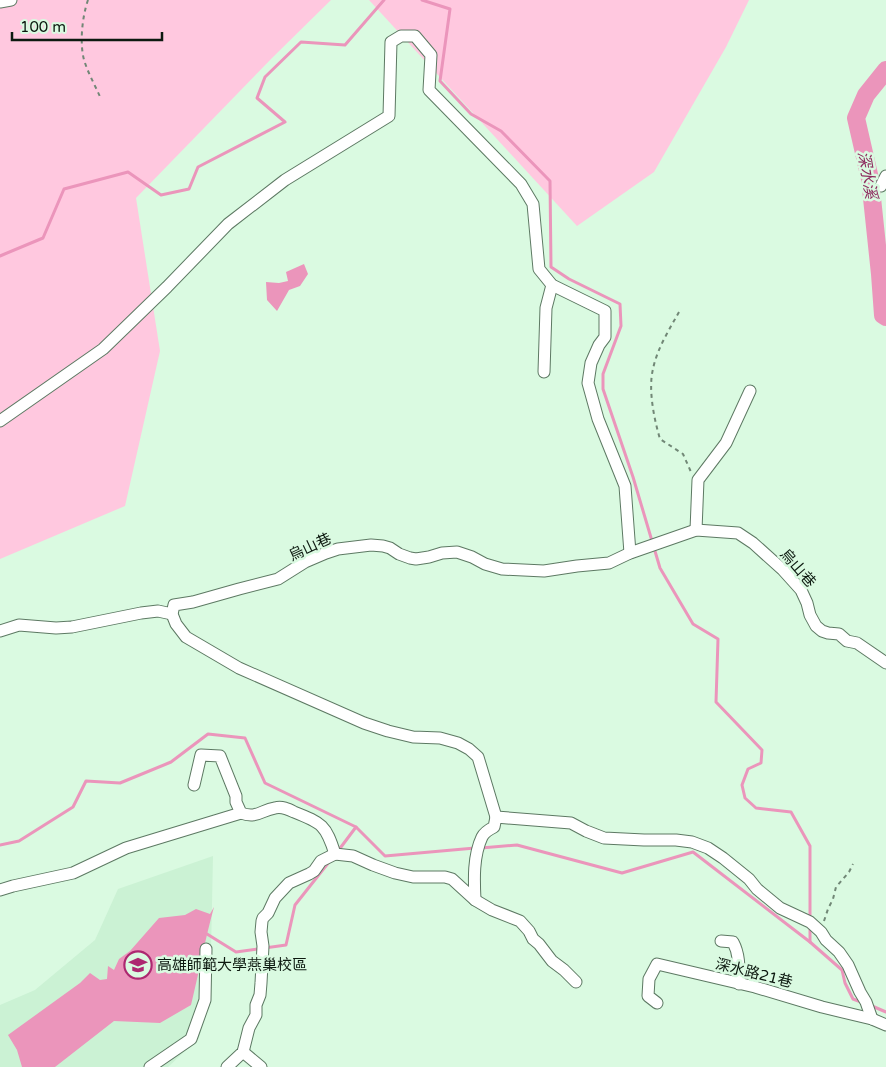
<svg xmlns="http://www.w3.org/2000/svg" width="886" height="1067" font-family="'Varela Round','Noto Sans TC',sans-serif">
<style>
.built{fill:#cbf2d4}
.green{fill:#ffc8df}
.water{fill:#eb95bb}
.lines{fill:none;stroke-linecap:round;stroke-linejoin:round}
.stream{stroke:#eb95bb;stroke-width:3}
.river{stroke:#eb95bb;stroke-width:18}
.minor-casing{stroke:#5d7963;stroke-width:13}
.path{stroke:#718776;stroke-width:2;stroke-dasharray:4 4;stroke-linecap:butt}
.minor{stroke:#fff;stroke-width:11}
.labels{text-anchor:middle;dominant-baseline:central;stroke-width:5;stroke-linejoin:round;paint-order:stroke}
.street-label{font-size:15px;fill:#0d1910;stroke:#dafae1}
.poi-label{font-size:15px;fill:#0d1910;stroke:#dafae1;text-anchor:start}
.water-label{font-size:16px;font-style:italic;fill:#8e2c5f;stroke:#dafae1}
</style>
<rect width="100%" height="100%" fill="#dafae1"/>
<path class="built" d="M213,856L210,1000L199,1038L168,1067H0V1005L35,990L95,940L118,889Z"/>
<g class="green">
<path d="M0,0H331L272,58L136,198L160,351L125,506L0,559Z"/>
<path d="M369,0H749L726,47L654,172L577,226Z"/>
</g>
<g class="water">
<path d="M304,264L308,274L300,286L289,290L277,311L267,300L266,282L279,283L288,281L286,272Z"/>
<path d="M214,907C205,940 199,972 191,1005L160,1023L114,1021L55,1067H22L17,1050L8,1035L80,983L90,973L100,980L107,979L108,966L114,970L119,959L130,951L159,918L185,915L196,909L210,914Z"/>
</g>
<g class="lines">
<g class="stream">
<path d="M422,0L450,9L440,81L471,114L501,131L550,181L551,267L569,279L620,304L621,326L603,374V389L633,477L660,568L693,624L718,639L716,702L762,750L761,763L748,769L742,785L745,798L756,808L791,812L810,846V918"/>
<path d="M0,256L43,238L64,189L128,172L161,195L189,189L198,167L285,122L257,98L265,77L301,42L345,45L384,0"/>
<path d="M0,845L19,841L73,807L86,781L120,783L171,762L208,734L245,738L265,783L356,827"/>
<path d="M481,848L517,845L622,873L693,852L810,942L842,970L845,983L853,999L861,1002"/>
<path d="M338,851L356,827L385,856L475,848"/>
<path d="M207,934L236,952L286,945L295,905L329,862"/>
<path d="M810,942V927"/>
<path d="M872,1006L886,1012"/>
</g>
<path class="river" d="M886,70L866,95L856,118L870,179L880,274L883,315L886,317"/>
<g class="minor-casing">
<g id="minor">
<path d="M0,2L11,0"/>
<path d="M881,186L886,176"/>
<path d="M544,372L546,308L552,285"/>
<path d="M0,421L103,349L167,287L228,224L285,180L389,116L391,42L401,36H415L431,55L429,90L521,184L533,204L539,269L552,285L605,311V337L599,345L591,363L588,383L598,419L625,486L630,553"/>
<path d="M696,530L698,480L726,443L750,391"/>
<path d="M0,631L19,625L56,628L72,627L141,613L158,611L172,614"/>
<path d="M194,785L201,755L220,756L236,796V802L241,813C257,819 261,810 275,808C282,806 288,809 294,812C322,823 326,825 335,854L353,856L373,865L395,873L413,877H445L452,879L475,900L492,910L520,921L529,931L533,939L539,944L552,961L564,970L576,982"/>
<path d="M496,817L478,757L469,749L458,743L440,738L413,737L388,731L364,723L239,668L186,637L176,624L172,614L174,605L193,602L239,589L278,579L305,562L326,553L338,549L371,545L383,546L390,548L399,554L410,558L416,559L429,557L442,553L457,552L472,557L485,564L502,569L544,571L577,566L609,563L630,553L696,530L738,533L753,543L783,570L801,590L807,603L810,615L816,626L822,631L828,633L839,634L847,641L857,643L886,663"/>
<path d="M0,890L13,886L73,873L126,848L241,813"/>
<path d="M475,900C474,880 473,856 482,837C484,833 490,829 494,827L496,817L571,823L586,831L604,838L644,840H676L692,842L708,848L723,858L749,879L757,889L780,908L810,922L821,932L826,940L839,952L848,965L860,992L866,1002L872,1019"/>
<path d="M721,941L733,942C740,955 739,969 739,984"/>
<path d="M657,1003L648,996L649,979L657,964L755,987L822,1007L872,1019L886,1025"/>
<path d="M243,1052L261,1067"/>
<path d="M150,1067L191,1039L205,1000L206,949"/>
<path d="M227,1067L243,1052L249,1028L256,1015V1005L260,995L261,983L263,946L261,932L262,921L263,918L268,913L275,898L289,883L309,874L314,871L321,861L335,854"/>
</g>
</g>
<g class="path">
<path d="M88,0C82,17 79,46 85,63C89,75 96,87 101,99"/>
<path d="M679,312C669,330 657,349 653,369C648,389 654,419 660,439L683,454L691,472"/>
<path d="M824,921L828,909L833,899L836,887L849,872L853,864"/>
</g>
<use href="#minor" class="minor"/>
</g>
<defs>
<g id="university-ring" transform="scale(1.4375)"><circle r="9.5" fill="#dafae1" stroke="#ad2870" stroke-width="1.5"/><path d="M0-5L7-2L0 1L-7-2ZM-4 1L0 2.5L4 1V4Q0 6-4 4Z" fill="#ad2870"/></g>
</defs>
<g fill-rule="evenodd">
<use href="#university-ring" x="138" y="965"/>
</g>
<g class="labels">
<g class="street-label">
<text transform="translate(310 547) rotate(-25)">烏山巷</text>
<text transform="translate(798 568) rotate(49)">烏山巷</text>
<text transform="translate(754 973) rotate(14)">深水路21巷</text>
</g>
<g class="poi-label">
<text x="157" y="965">高雄師範大學燕巢校區</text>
</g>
<g class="water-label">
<text transform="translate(867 175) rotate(80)">深水溪</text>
</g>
</g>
<path d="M12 32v8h150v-8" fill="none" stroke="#0d1910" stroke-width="2.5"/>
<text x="20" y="32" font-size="15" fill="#0d1910" stroke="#dafae1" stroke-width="4" paint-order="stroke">100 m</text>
</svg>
